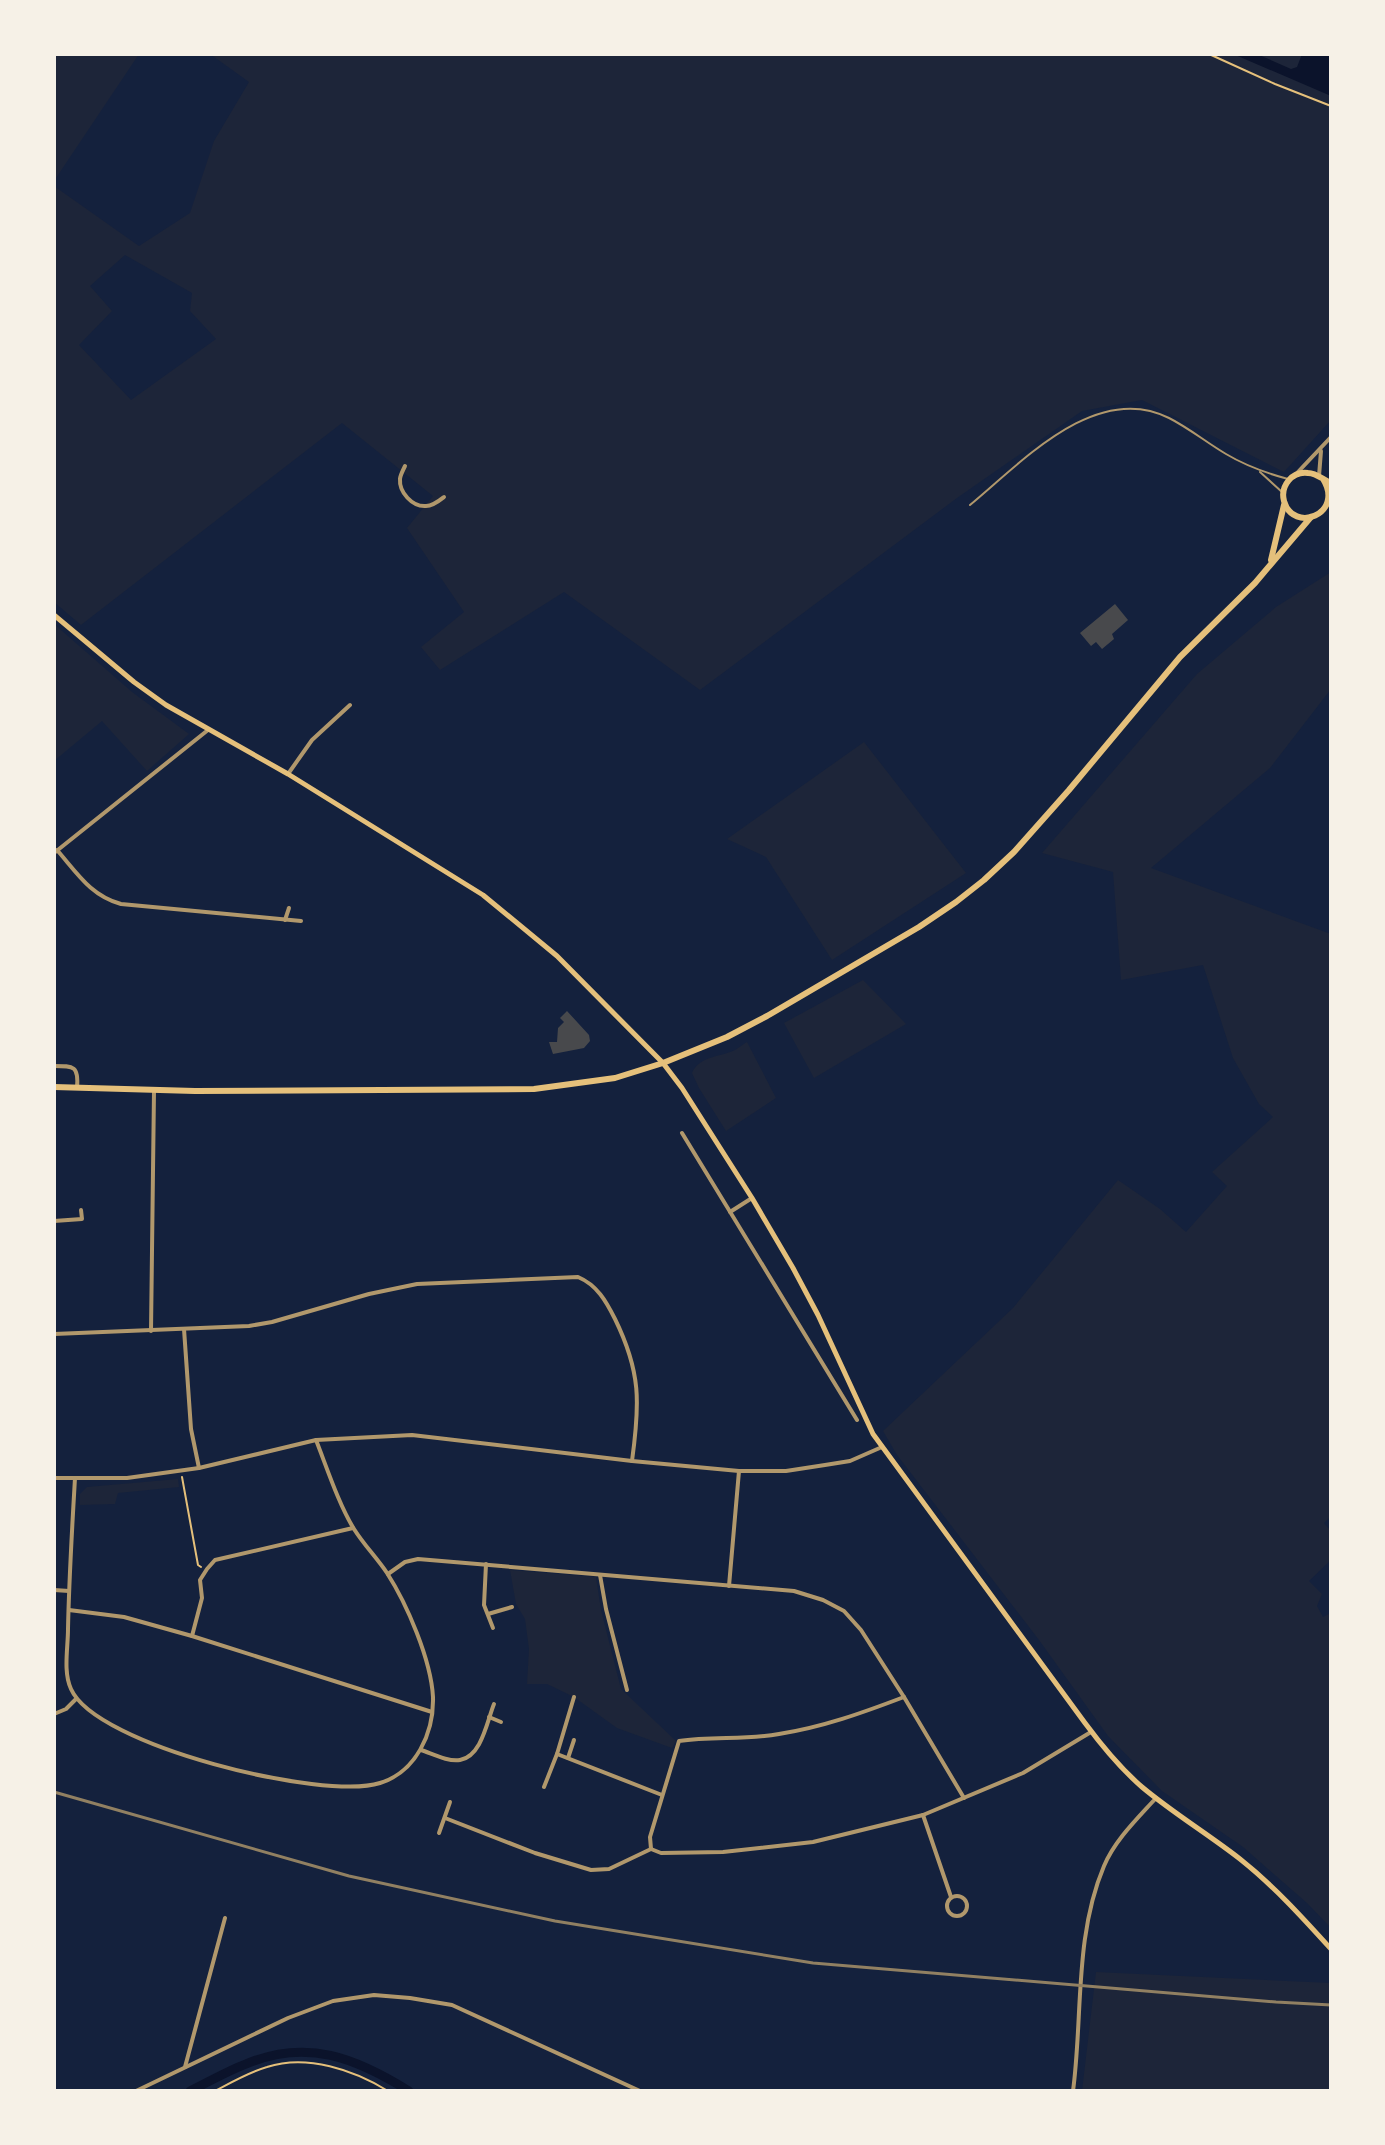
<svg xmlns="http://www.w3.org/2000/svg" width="1385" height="2145" font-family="'Alegreya Sans',sans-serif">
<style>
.green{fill:#1d2539;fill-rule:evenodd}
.water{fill:#0b132b}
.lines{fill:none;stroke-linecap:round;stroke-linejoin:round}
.canal{stroke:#0b132b;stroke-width:9}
.building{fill:#48494c}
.path{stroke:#e5c07b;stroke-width:2}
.service{stroke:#b1986c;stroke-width:2}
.minor{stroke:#b1986c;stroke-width:4}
.secondary{stroke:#e5c07b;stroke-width:5}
.primary{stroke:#e5c07b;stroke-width:6}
.rail{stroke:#918062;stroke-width:3}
</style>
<rect width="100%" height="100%" fill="#14213d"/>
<g class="green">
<path d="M54,54H139L54,181Z"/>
<path d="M210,54H1331V420L1284,472L1142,400L1082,411L957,498L700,690L564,592L440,670L421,647L464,612L407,528L433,496L342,423L81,625L54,602V186L139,246L190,213L214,141L249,82ZM125,255L192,293L190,311L216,339L131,400L79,345L112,311L90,286Z"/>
<path d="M1331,572V689L1270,768L1151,868L1331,934V1516L1324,1523L1331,1531V1560L1309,1581L1322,1594L1317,1606L1323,1617L1331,1613V1928L1307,1903L1243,1847L1162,1791L1108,1736L1039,1640L897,1455L883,1431L1013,1308L1118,1180L1160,1209L1186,1232L1227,1186L1212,1172L1273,1117L1259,1104L1233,1058L1203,965L1121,980L1113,872L1042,853L1197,674L1276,607Z"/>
<path d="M54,624L132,692L189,734L147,771L102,721L54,761Z"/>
<path d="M864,742L966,873L832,960L766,857L727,839Z"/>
<path d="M863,980L906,1024L814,1078L784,1023Z"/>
<path d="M747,1042L776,1098L726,1131L699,1088L692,1073C699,1056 721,1057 735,1050C740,1047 743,1044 747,1042Z"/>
<path d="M178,1479L179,1487L118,1493L115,1504L80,1505V1494L87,1487Z"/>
<path d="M510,1570L596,1577L601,1610L621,1689L676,1741L672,1748L617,1728L574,1697L547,1684H527L529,1649L525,1619L516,1604Z"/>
<path d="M1096,1972L1331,1983V2091H1082Z"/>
</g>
<path class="water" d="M1233,54H1257L1291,69L1297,67L1302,54H1331V96Z"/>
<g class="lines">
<path class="canal" d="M190,2091C209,2082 227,2071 246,2064C307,2038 356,2058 409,2091"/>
</g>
<g class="building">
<path d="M1115,604L1128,620L1112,634L1114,639L1102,649L1096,642L1091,646L1080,633Z"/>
<path d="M567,1011L589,1035L590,1041L584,1048L553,1054L549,1042H557L558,1028L564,1022L560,1018Z"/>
</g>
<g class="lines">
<g class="path">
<path d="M1209,54L1275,84L1331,106"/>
<path d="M182,1477L198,1565L201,1567"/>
<path d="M215,2091C232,2082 249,2072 267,2067C307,2054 354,2070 388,2091"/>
</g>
<g class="service">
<path d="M1260,472L1282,492"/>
<path d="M970,505C1022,462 1096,381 1169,418C1189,428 1207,443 1226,454C1246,466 1266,473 1288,479"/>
</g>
<g class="minor">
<path d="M405,466C404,468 400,477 400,479C399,492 412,507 426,506C433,506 439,501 444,497"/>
<path d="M1297,473L1331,437"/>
<path d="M1319,476L1321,451"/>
<path d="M288,774L312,740L350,705"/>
<path d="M57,850C77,873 91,896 121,904L301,921"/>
<path d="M54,853L208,730"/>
<path d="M285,920L289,908"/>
<path d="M54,1066C74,1066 79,1066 77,1088"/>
<path d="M682,1133L857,1420"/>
<path d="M730,1212L752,1198"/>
<path d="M54,1221L82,1219L81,1210"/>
<path d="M184,1329L191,1429L199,1468"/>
<path d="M151,1331L154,1091"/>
<path d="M54,1334L249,1326L272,1322L369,1294L417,1284L578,1277C597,1285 606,1301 615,1319C641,1372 640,1403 632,1461"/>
<path d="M54,1478H127L199,1468L316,1440L412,1435L632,1461L739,1471H786L825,1465L850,1461L882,1447"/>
<path d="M75,1478C72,1529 69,1579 68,1629C68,1648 63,1672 71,1689C96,1746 324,1801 380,1783C416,1772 434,1733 433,1697C431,1660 407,1604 387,1573C377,1558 364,1545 354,1529C339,1505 327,1468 316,1440"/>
<path d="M486,1564L484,1605L493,1628"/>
<path d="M388,1574L405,1562L418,1559L794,1591L823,1600L844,1611L861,1630L904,1697L964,1798"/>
<path d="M600,1575L606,1609L627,1690"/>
<path d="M729,1586L739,1471"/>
<path d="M54,1590L69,1591"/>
<path d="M69,1610L124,1617L192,1636L432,1712"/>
<path d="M488,1614L512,1607"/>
<path d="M192,1636L202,1598L200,1580L207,1569L215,1560L353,1528"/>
<path d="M574,1697L557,1754L662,1795"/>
<path d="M54,1714L66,1709L76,1699"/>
<path d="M489,1717L501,1722"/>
<path d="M421,1750C433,1754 448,1762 460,1760C482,1756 487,1721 494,1704"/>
<path d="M568,1758L574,1740"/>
<path d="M544,1787L557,1754"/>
<path d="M923,1815L951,1897"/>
<path d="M445,1818L535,1853L591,1870L609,1869L651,1849"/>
<path d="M439,1833L450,1802"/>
<path d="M651,1849L661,1853L723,1852L813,1842L923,1815L1023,1773L1091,1732"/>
<path d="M651,1849L650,1837L679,1741C712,1736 746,1740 779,1734C823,1727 862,1713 904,1697"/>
<circle cx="957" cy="1906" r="10"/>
<path d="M185,2067L225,1918"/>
<path d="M136,2091L288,2018L333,2001L374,1995L410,1998L452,2005L640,2091"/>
<path d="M1073,2091C1083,2017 1074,1937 1104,1866C1115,1840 1137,1819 1156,1798"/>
</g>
<path class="secondary" d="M54,615L134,682L166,705L288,774L483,895L557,956L663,1063L682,1088L752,1198L793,1268L818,1315L873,1434L1085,1723C1102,1746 1120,1768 1142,1787C1173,1813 1208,1834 1240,1859C1274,1886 1302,1917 1331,1949"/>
<g class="primary">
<path d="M1323,479C1345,514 1293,534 1284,501C1280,486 1292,471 1308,473C1317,473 1323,480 1331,483"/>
<path d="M1271,560L1284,505"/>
<path d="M54,1087L195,1091L534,1089L615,1078L663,1063L727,1037L767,1016L919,927L956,902L984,880L1014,852L1069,790L1180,657L1255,583L1311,517"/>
</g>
<path class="rail" d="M54,1792L349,1876L555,1921L813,1963L1276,2002L1331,2005"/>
</g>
<rect width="1385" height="2145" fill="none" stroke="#f6f1e7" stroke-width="112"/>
</svg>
